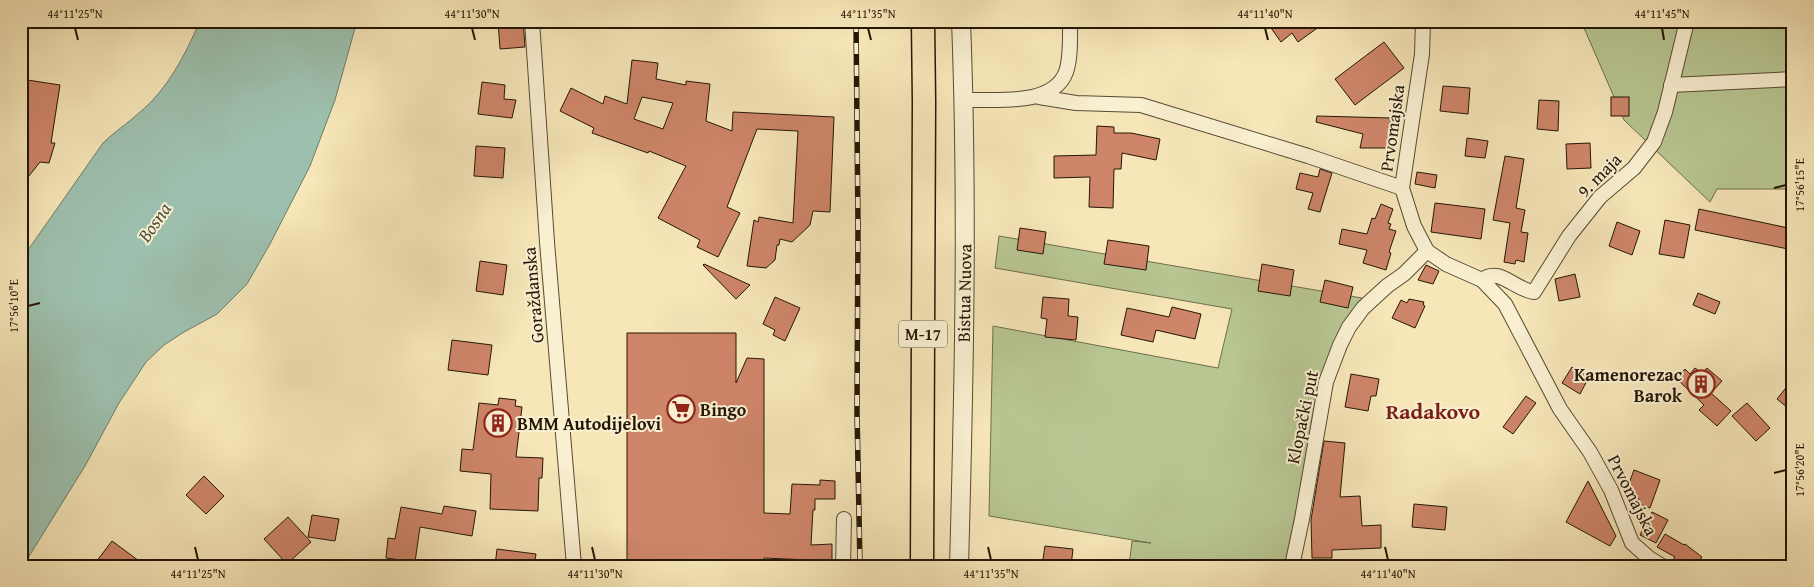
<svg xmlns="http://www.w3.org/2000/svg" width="1814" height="587" font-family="'Gentium Book Plus',serif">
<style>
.green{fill:#b8c692;stroke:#6e6e4c}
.water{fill:#9dc0ae;stroke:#6d7c6a}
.building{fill:#ce8569;stroke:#241605;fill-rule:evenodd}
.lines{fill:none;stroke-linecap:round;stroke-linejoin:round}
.minor-casing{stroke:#584a32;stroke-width:16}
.tertiary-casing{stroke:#584a32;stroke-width:20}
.trunk-casing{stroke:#241605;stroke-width:25}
.minor{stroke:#f9efd1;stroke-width:14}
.tertiary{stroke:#f9efd1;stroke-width:18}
.trunk{stroke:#f6e6b8;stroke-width:22}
.rail-casing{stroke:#241605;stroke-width:5.5}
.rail{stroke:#f9efd1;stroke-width:4;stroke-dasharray:11;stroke-linecap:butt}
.ticks{fill:none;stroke:#241605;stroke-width:2}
.labels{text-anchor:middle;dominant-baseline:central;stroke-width:4;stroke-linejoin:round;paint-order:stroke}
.shield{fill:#f9efd1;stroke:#645742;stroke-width:1}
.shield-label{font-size:16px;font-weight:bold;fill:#241605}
.street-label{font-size:18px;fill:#241605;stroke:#f9efd1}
.poi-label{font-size:18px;font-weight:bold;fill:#241605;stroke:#f9efd1;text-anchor:start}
.water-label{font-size:19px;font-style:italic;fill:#4e5240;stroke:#f9efd1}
.district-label{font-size:22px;font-weight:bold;fill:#7a1f14;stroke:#f9efd1}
.neatline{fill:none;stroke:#241605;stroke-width:2}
.ticks-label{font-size:12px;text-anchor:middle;fill:#241605}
</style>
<rect width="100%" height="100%" fill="#f6e6b8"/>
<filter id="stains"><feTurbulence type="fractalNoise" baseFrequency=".004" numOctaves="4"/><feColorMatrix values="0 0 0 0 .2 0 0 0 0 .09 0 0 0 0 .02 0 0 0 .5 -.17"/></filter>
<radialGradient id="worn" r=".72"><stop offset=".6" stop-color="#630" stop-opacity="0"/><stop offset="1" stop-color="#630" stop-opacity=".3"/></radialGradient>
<g class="green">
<path d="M1581,21H1793V189H1717L1710,202L1624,120Z"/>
<path d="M999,236L1362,298L1344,324L1322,382L1285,566H1129L1132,541L1151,543L989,516L993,326L1218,368L1232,309L995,268Z"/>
</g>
<path class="water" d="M200,21H357L335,100L310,166L270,244L247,284L217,314L184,332L164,345L146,362L119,403L85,466L23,566H21V260L103,143C114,132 127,124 139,113C168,89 185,55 200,21Z"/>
<g class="building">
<path d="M498,21H523L525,47L500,49Z"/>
<path d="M1266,21H1327L1298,42L1292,33L1281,42Z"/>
<path d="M1384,42L1404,68L1355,105L1335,79Z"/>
<path d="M632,60L658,63L656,79L686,85V81L710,84L706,121L732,131L733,112L834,117L830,212L813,211L810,225L792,242L780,239L779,245H777L775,260L766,268L747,266L754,220L758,222L759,217L793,223L798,131L757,129L727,207L740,213L718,257L697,247L700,240L658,218L686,166L649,151L648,153L592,133L594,128L560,111L571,88L603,104L605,96L627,104ZM642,97L673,103L663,129L634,119Z"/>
<path d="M21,79L60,85L51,143H55L49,163L40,162L21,186Z"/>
<path d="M482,82L505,85L504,99L516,100L512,118L478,114Z"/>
<path d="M1443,86L1470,88L1468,114L1440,111Z"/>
<rect x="1611" y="97" width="18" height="19"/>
<path d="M1539,100L1559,101L1558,131L1537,129Z"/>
<path d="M1317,116L1391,118L1390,148H1360L1363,134L1316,122Z"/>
<path d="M1097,126L1114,127V133H1131L1160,139L1156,160L1122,153L1121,169H1114L1113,208L1089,207L1090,177L1054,178V156L1096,155Z"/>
<path d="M1467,138L1488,141L1485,158L1465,156Z"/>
<path d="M1590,143L1591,168L1567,169L1566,144Z"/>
<path d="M476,146L505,148L503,178L474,176Z"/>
<path d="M1505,156L1524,159L1516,208L1525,210L1521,232L1528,233L1524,262L1516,260L1515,264L1504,262L1510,223L1493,220Z"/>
<path d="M1320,169L1332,173L1320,212L1308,209L1313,193L1296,189L1300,173L1318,177Z"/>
<path d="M1417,172L1437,175L1435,188L1415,184Z"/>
<path d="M1435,203L1485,209L1481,239L1431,232Z"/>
<path d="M1381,204L1393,209L1388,223L1391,224L1389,229L1396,231L1389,252L1391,253L1386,270L1363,263L1367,250L1339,244L1342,229L1367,234L1372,218L1375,219Z"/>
<path d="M1699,209L1793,229V250L1695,230Z"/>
<path d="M1665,220L1690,225L1684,258L1659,254Z"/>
<path d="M1617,222L1640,231L1632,255L1609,246Z"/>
<path d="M1020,228L1046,232L1043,254L1017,250Z"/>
<path d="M1108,240L1149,246L1146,270L1104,264Z"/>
<path d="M480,261L507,265L503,295L476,291Z"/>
<path d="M704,264L750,285L736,299L703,265Z"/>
<path d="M1262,264L1294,270L1290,296L1258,291Z"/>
<path d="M1426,265L1439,271L1433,284L1418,280Z"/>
<path d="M1575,274L1580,297L1559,301L1555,279Z"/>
<path d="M1325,280L1353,287L1348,308L1320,302Z"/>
<path d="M1698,293L1720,302L1715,314L1693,305Z"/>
<path d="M775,297L800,308L785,341L773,335L775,330L763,324Z"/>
<path d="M1043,297L1069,299L1068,316L1078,317L1076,340L1045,337L1047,319L1041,318Z"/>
<path d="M1409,299L1424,302L1423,305L1425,306L1415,328L1392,318L1401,300L1407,303Z"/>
<path d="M1172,307L1201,314L1195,339L1156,330L1153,342L1121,335L1127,308L1169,317Z"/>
<path d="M627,333H736V383L747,358L764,359V513L790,514L792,484L820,485V480L835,481V499H815V510H813L811,545L832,544V561L764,558V566H627Z"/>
<path d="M452,340L492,345L488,375L448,370Z"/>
<path d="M1572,367L1589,377L1580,394L1562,383Z"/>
<path d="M1695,368L1702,373L1707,368L1722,381L1711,393L1731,411L1717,426L1699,410L1704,405L1677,379L1685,369L1690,374Z"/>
<path d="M1351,374L1379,379L1376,396H1371L1368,411L1345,407Z"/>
<path d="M1793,379V412L1777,399Z"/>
<path d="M1526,396L1536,403L1513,434L1503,427Z"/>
<path d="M499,398L516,400L515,406L522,407L516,457L543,458L542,478H539L538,511L490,509L491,474L460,471L462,449L473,450L479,403L498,405Z"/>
<path d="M1747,403L1770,428L1756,441L1732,416Z"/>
<path d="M1324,441L1345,443L1340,497L1360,496L1362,526L1381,525V548L1332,550V558H1312L1311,520Z"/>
<path d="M1634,470L1660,480L1650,508L1637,503L1639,499L1625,494Z"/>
<path d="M204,476L224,496L206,514L186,495Z"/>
<path d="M1588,481L1616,536L1610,546L1566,522Z"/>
<path d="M1414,504L1447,507L1445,530L1412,527Z"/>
<path d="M444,506L476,511L472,536L420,527L415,562L386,558L388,538L395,539L401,507L442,514Z"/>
<path d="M1652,512L1668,520L1656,543L1640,535Z"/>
<path d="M312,515L339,519L335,541L308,537Z"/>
<path d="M288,517L311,542L287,564L264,539Z"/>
<path d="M1665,534L1684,545L1685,544L1702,557L1695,566H1671L1670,563L1675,557L1657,547Z"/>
<path d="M112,541L146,566H93Z"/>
<path d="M1045,546L1073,549L1071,566H1042Z"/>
<path d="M497,549L536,554L534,566H495Z"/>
</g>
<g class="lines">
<g class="minor-casing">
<g id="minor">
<path d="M532,21L547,242L574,566"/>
<path d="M1423,21L1422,54L1402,188L1414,226L1427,251L1446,264L1482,280L1505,304L1560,409L1590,452L1611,490L1632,543L1649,558L1662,566"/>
<path d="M1671,85L1793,79"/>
<path d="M1039,97L1076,103L1141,105L1308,156L1402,188"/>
<path d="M964,100C995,99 1053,107 1066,72C1071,58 1070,36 1070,21"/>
<path d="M1482,280C1499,266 1515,290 1534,292L1569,236L1600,197L1634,168L1654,142L1665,112L1687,21"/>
<path d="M843,566L844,519"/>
<path d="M1292,566L1302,519L1326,382L1340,345L1349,327L1363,308L1387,286L1404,274L1427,251"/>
</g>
</g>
<g class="tertiary-casing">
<path id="tertiary" d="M959,566C964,384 968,203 961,21"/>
</g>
<g class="trunk-casing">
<path id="trunk" d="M922,566L924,102L923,21"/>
</g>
<use href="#minor" class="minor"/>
<use href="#tertiary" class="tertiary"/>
<use href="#trunk" class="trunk"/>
<g class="rail-casing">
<path id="rail" d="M856,21L858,226L857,412L860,566"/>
</g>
<use href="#rail" class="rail"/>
</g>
<path class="ticks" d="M75,28L78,40M472,28L475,40M868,28L871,40M1265,28L1268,40M1662,28L1664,40M1774,188L1786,185M28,306L40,303M1774,473L1786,470M195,547L198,560M592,547L595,560M988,547L991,560M1385,547L1388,560"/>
<defs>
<g id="building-ring" transform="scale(1.4375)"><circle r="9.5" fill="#f9efd1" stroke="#8f2418" stroke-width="1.5"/><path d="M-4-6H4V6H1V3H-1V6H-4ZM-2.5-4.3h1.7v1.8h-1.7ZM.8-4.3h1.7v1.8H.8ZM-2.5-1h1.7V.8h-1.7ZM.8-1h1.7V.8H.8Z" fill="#8f2418"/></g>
<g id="supermarket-ring" transform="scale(1.4375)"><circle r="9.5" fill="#f9efd1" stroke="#8f2418" stroke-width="1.5"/><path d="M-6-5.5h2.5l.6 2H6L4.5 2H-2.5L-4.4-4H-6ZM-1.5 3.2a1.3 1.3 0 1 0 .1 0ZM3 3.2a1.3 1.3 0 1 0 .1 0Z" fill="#8f2418"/></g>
</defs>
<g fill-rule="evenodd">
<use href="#building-ring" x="1701" y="384"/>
<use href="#supermarket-ring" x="681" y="409"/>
<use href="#building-ring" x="498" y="423"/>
</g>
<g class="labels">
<rect class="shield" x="899" y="320.5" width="48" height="27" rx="4"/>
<g class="shield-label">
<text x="923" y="334">M-17</text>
</g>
<g class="street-label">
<text transform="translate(1392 128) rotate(-82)">Prvomajska</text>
<text transform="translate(1599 175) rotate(-45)">9. maja</text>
<text transform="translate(964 293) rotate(-89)">Bistua Nuova</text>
<text transform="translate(533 295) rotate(-95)">Goraždanska</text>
<text transform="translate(1302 417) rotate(-78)">Klopački put</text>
<text transform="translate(1633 495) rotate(63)">Prvomajska</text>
</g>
<g class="poi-label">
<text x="1682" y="374" text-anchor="end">Kamenorezac<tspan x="1682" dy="21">Barok</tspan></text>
<text x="700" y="409">Bingo</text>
<text x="517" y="423">BMM Autodijelovi</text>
</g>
<g class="water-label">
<text transform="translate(154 222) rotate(-55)">Bosna</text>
</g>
<g class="district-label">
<text x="1433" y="411">Radakovo</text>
</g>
</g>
<rect width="1814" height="587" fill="none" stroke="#f6e6b8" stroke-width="55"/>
<rect x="28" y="28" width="1758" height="532" class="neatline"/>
<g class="ticks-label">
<text x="75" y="18">44°11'25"N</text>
<text x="472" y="18">44°11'30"N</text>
<text x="868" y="18">44°11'35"N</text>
<text x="1265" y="18">44°11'40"N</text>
<text x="1662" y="18">44°11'45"N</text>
<text transform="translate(1800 185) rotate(-90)" y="4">17°56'15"E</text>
<text transform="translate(14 306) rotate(-90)" y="4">17°56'10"E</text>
<text transform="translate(1800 470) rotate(-90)" y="4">17°56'20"E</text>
<text x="198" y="578">44°11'25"N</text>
<text x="595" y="578">44°11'30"N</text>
<text x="991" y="578">44°11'35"N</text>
<text x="1388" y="578">44°11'40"N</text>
</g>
<rect width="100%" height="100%" filter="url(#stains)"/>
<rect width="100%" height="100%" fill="url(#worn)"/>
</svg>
